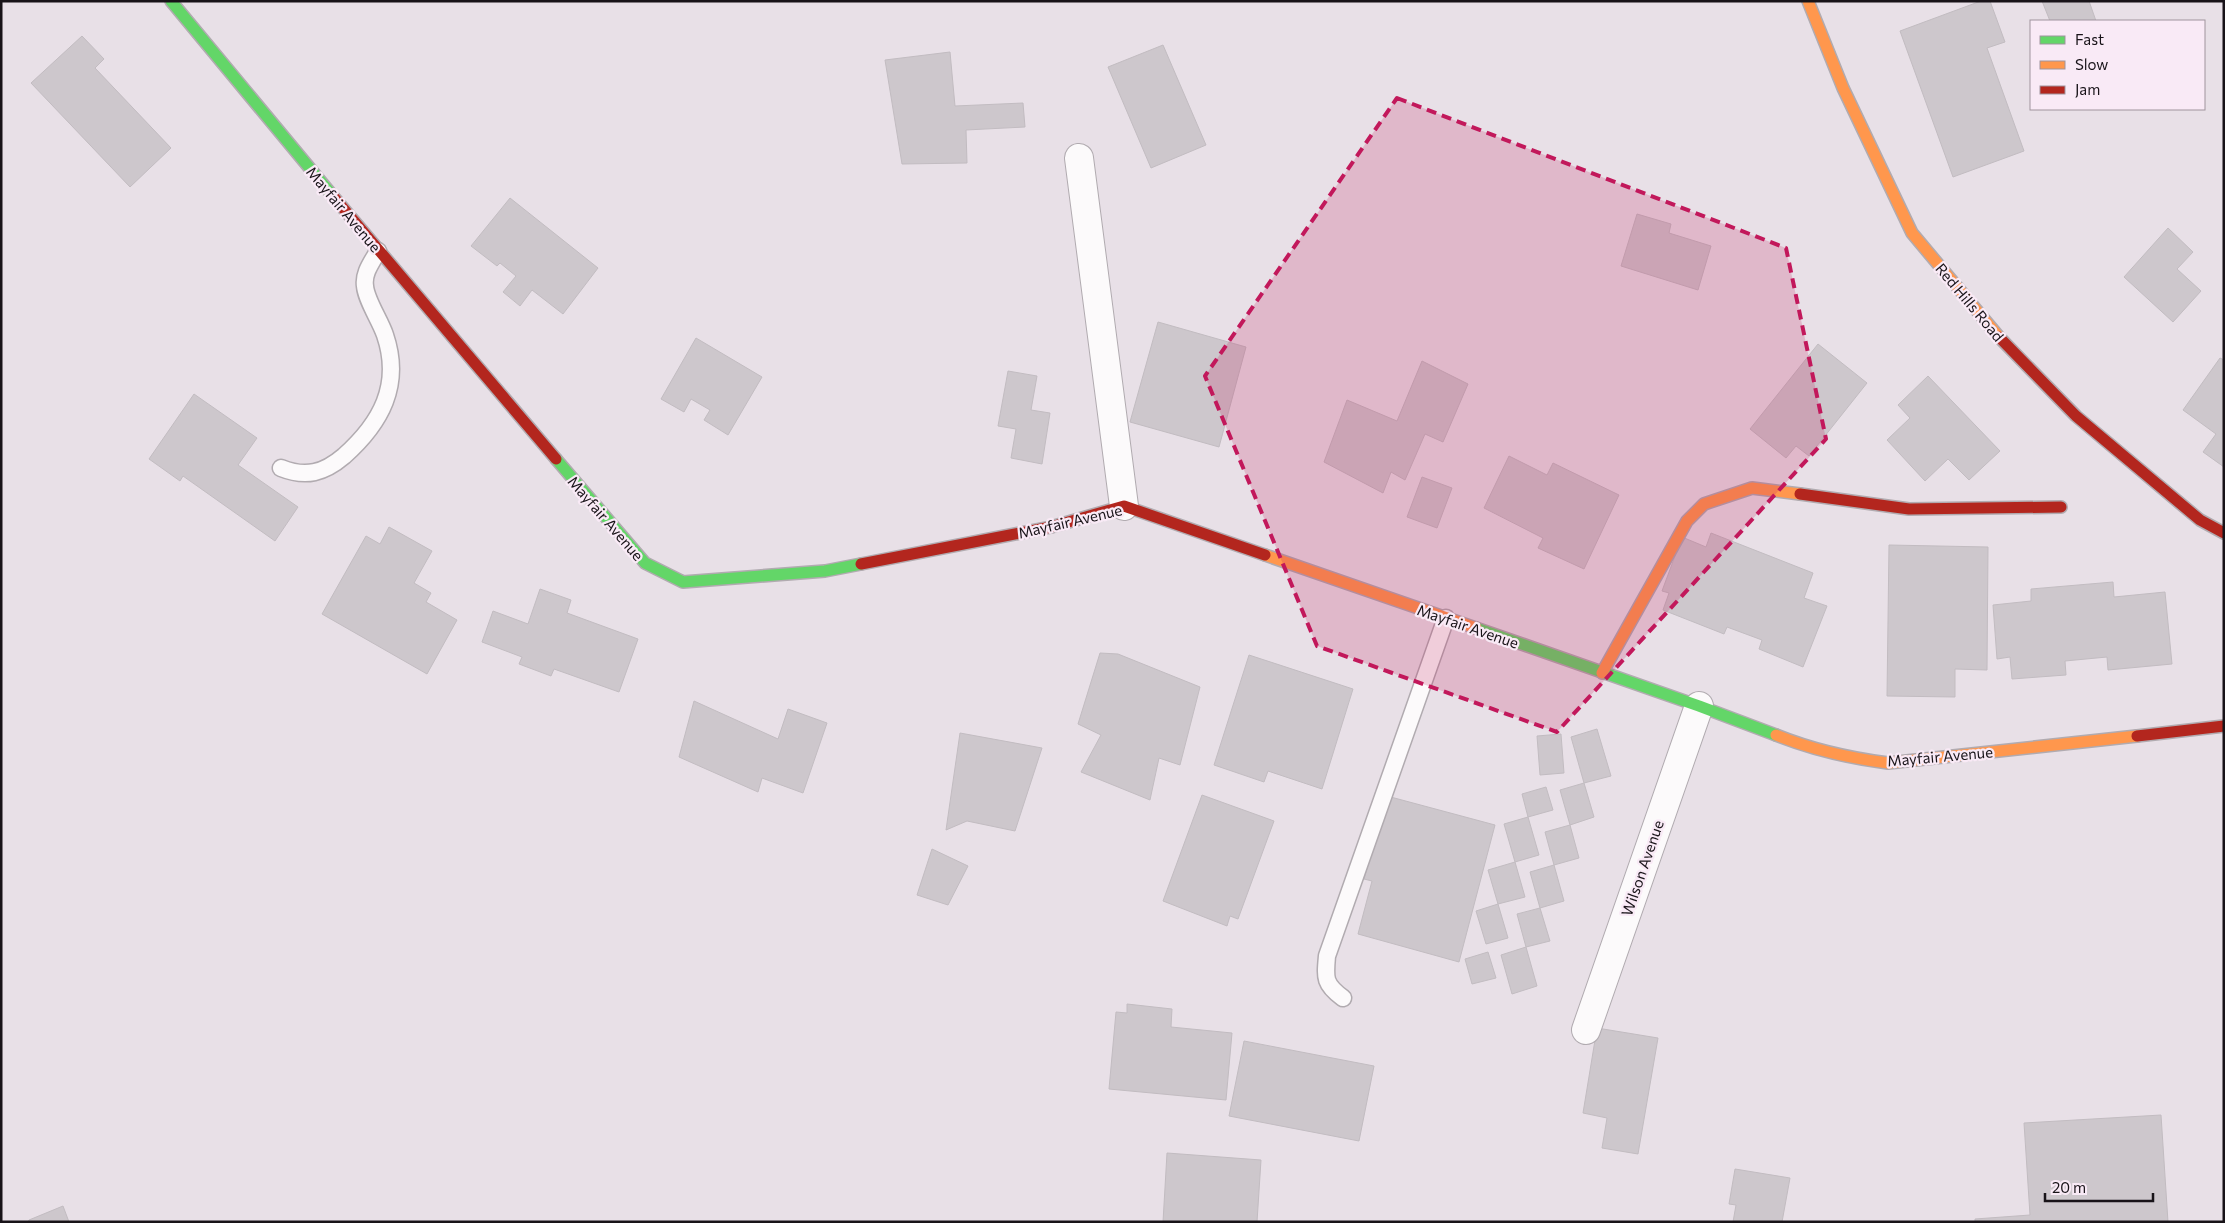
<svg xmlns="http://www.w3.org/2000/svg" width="2225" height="1223" font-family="Commissioner,sans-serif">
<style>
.building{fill:#cdc7cc;stroke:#c2bcc1}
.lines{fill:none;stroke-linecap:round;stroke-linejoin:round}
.lane-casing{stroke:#b1abb0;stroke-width:19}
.street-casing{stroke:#b1abb0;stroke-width:30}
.fast-casing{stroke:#b1abb0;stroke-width:14}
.slow-casing{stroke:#b1abb0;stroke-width:14}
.jam-casing{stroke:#b1abb0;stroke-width:14}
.lane{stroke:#fcfafb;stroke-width:16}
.street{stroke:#fcfafb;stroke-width:28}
.fast{stroke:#63d668;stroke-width:11}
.slow{stroke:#ff974d;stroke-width:11}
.jam{stroke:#b3261e;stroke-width:11}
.marked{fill:#c2185b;fill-opacity:0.2;stroke:#c2185b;stroke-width:4;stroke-dasharray:10 6;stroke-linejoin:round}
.labels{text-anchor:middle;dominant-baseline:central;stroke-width:4.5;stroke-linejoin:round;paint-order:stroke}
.street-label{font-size:15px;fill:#181318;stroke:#f9eaf6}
</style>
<rect width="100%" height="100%" fill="#e8e0e7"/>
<g class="building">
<path d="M1981,1H1990L2005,42L1987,48L2024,151L1953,177L1900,31Z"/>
<path d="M2042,1H2089L2096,21H2050Z"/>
<path d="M82,36L104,59L95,68L171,148L130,187L31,83Z"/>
<path d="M1163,45L1206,145L1151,168L1108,67Z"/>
<path d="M950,52L955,106L1023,103L1025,127L966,130L967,163L902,164L885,60Z"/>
<path d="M510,198L598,268L563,314L532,290L520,306L503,292L516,276L500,263L497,266L471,246Z"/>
<path d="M1637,214L1671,224L1669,233L1711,246L1698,290L1621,266Z"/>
<path d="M2168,228L2193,252L2177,269L2201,291L2173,322L2124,277Z"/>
<path d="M1158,322L1246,347L1219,447L1130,422Z"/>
<path d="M696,338L762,377L728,435L704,420L710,410L691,399L684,412L661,399Z"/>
<path d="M1818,344L1867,383L1809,456L1796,446L1786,458L1750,429Z"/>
<path d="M2220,358L2224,360V467L2203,452L2216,434L2183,410Z"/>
<path d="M1422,361L1468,384L1443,442L1425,434L1405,480L1391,472L1383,493L1324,462L1347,400L1397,421Z"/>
<path d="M1008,371L1037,376L1031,410L1050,413L1042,464L1011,458L1016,429L998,426Z"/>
<path d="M1928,376L2000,451L1969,480L1948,459L1925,481L1887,440L1910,418L1898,405Z"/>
<path d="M194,394L257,438L238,465L298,507L275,541L183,476L180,481L149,459Z"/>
<path d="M1509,456L1547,475L1553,463L1619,495L1584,569L1538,548L1543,538L1484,508Z"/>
<path d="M1422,477L1452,488L1437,528L1407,517Z"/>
<path d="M389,527L432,551L414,583L431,593L426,602L457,620L427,674L322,614L366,536L380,544Z"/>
<path d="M1711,533L1813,573L1804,598L1827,606L1803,667L1759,649L1762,640L1727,627L1724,634L1663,610L1669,593L1662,591L1682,537L1706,547Z"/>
<path d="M1889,545L1988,547L1987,670L1955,669V697L1887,696Z"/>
<path d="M2113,582L2114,597L2165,592L2172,664L2108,670L2107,657L2065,661L2066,675L2012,679L2010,657L1997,659L1993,605L2031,601V589Z"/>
<path d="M540,589L571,600L567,613L638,639L619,692L554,669L551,676L519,664L522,657L482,642L493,611L528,624Z"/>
<path d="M1100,653L1118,654L1200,687L1180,765L1159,758L1150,800L1081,772L1101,735L1078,724Z"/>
<path d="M1249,655L1353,689L1322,789L1268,771L1264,782L1214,765Z"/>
<path d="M694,701L778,739L788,709L827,723L803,793L762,778L758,792L679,757Z"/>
<path d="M1597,729L1611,776L1584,783L1571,737Z"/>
<path d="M960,733L1042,748L1015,831L967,821L946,830Z"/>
<path d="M1561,734L1564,773L1540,775L1537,736Z"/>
<path d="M1584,783L1594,817L1570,825L1560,790Z"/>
<path d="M1546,787L1553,810L1528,817L1522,794Z"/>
<path d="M1202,795L1274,821L1238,919L1230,916L1227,926L1163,901Z"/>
<path d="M1387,796L1495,825L1459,962L1358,934L1372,881L1364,879Z"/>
<path d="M1528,817L1539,855L1515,862L1504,824Z"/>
<path d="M1570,825L1579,858L1554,865L1545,832Z"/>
<path d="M932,849L968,866L948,905L917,895Z"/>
<path d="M1515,862L1525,897L1498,904L1488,870Z"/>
<path d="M1554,865L1564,901L1540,908L1530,872Z"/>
<path d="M1498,904L1508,938L1486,944L1476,911Z"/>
<path d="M1540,908L1550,941L1526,947L1517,914Z"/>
<path d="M1526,947L1537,986L1512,994L1501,955Z"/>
<path d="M1488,952L1496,978L1472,984L1465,959Z"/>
<path d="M1127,1004L1172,1009L1171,1027L1232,1033L1226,1100L1109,1089L1116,1012L1127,1013Z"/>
<path d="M1597,1028L1658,1038L1638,1154L1602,1148L1607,1118L1583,1113Z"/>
<path d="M1244,1041L1374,1066L1359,1141L1229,1116Z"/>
<path d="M2161,1115L2168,1222H1975V1219L2030,1215L2024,1123Z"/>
<path d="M1167,1153L1261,1160L1257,1222H1163Z"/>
<path d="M1735,1169L1790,1178L1782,1222H1733L1736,1205L1729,1204Z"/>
<path d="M63,1206L69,1222H28L29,1220Z"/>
</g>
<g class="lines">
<g class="lane-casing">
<g id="lane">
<path d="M281,468C306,478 324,473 344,456C381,423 402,385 385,335C380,320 366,300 365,286C363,273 372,262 378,251"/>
<path d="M1343,998C1324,984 1325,978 1327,956L1446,618"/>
</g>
</g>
<g class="street-casing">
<g id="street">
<path d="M1079,158L1124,506"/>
<path d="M1586,1030L1699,706"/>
</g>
</g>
<g class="fast-casing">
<g id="fast">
<path d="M171,1L332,195"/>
<path d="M556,459L645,563L683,582L825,571L861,564"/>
<path d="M1476,628L1699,706L1776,735"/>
</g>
</g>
<g class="slow-casing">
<g id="slow">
<path d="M1808,1L1843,88L1912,233L1999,337"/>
<path d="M1265,555L1476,628"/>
<path d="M1602,673L1687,521L1704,504L1752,488L1800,494"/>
<path d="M1776,735C1813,750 1849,758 1888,763L2137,736"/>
</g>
</g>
<g class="jam-casing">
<g id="jam">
<path d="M332,195L556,459"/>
<path d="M1999,337L2076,416L2200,520L2224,533"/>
<path d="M1800,494L1909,509L2061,507"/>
<path d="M861,564L1051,527L1124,506L1265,555"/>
<path d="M2137,736L2224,726"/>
</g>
</g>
<use href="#lane" class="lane"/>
<use href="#street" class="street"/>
<use href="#fast" class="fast"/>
<use href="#slow" class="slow"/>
<use href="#jam" class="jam"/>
</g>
<path class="marked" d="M1397,98L1786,248L1826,439L1557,732L1317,646L1205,376Z"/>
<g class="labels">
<g class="street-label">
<text transform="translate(344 209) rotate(50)">Mayfair Avenue</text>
<text transform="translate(1970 302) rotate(50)">Red Hills Road</text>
<text transform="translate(606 518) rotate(49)">Mayfair Avenue</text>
<text transform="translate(1070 521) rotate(-13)">Mayfair Avenue</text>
<text transform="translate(1468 626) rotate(19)">Mayfair Avenue</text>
<text transform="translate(1940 756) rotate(-5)">Mayfair Avenue</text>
<text transform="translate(1642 868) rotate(-71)">Wilson Avenue</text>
</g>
</g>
<rect width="2225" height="1223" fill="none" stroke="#181318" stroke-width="5"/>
<rect x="2030" y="20" width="175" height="90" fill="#f9eaf6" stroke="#9f949d"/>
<rect x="2040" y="36" width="25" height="8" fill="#63d668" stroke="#9f949d"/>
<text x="2075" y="45" font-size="15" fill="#181318">Fast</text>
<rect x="2040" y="61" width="25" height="8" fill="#ff974d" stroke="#9f949d"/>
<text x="2075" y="70" font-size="15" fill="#181318">Slow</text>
<rect x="2040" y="86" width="25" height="8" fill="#b3261e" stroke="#9f949d"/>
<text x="2075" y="95" font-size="15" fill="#181318">Jam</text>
<path d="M2045 1193v8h108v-8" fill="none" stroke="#181318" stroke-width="2.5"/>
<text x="2052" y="1193" font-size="15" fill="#181318" stroke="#f9eaf6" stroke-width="4" paint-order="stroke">20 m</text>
</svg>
